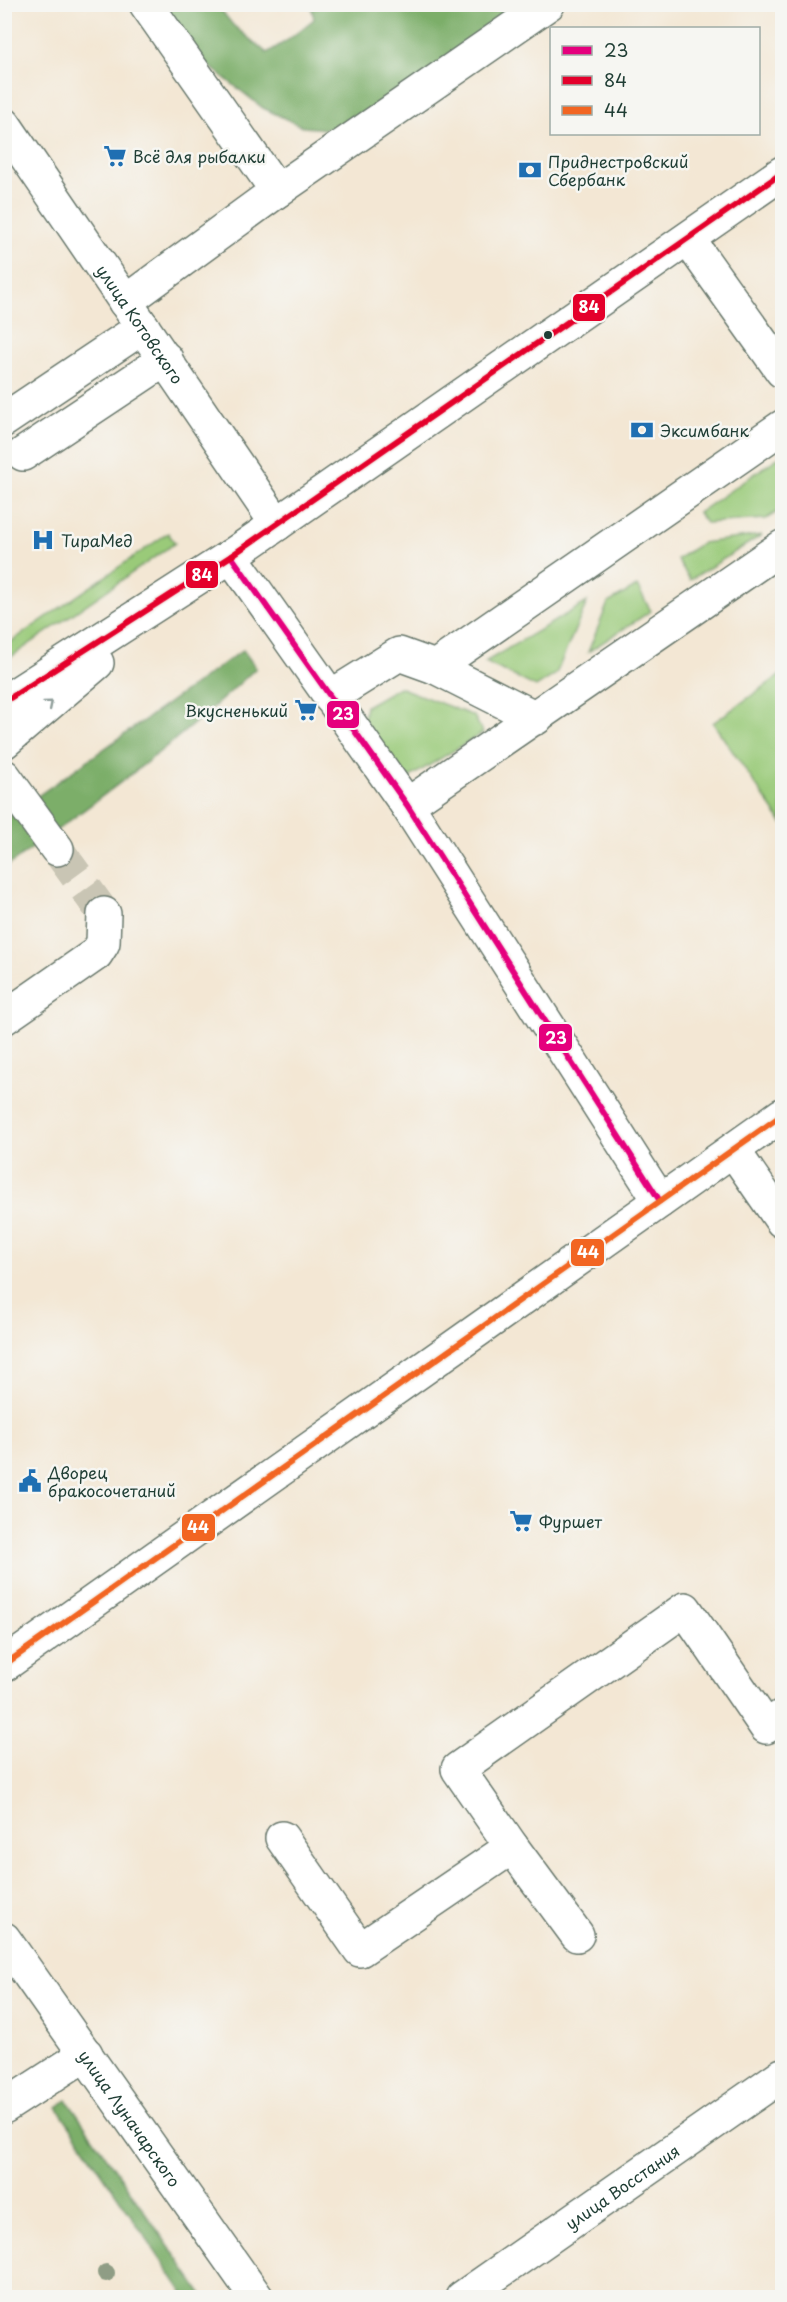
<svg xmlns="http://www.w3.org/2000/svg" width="787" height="2302" font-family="'Playpen Sans',sans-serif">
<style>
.green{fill:#9aca79;stroke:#5c8456;stroke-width:1.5}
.forest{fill:#7bae69;stroke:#4d764e;stroke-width:1.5}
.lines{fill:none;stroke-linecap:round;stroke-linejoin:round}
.minor-tunnel{stroke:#c9c5b4;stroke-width:33;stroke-dasharray:33 16;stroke-linecap:butt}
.minor-casing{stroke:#69786c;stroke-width:36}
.major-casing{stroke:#69786c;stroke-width:36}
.minor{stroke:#fff;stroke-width:33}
.major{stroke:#fff;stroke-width:33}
.bus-1-casing{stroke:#f6f6f2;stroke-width:10}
.bus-2-casing{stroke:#f6f6f2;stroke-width:10}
.bus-3-casing{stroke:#f6f6f2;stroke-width:10}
.bus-1{stroke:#e5007d;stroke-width:6}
.bus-2{stroke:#e4002b;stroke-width:6}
.bus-3{stroke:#f26522;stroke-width:6}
.tree{fill:#8f9d85}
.oneway{stroke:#8f9e9a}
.bus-dot{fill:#1f3d34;stroke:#f6f6f2;stroke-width:2}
.labels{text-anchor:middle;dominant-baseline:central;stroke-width:5;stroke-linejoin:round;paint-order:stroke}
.poi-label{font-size:16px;fill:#1f3d34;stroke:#f6f6f2;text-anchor:start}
.street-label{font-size:16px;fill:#1f3d34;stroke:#f6f6f2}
.line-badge{stroke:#f6f6f2;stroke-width:2}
.badge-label{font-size:16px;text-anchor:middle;font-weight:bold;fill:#fff}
</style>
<rect width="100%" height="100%" fill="#f6f6f2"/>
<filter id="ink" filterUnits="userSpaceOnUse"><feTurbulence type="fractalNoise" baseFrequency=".0167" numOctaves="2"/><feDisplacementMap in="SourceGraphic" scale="12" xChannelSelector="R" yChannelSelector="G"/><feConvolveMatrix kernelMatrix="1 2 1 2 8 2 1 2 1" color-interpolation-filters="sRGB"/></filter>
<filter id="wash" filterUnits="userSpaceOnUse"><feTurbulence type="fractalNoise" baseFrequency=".008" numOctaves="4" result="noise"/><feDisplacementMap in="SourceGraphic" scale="24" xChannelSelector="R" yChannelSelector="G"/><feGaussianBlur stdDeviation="1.35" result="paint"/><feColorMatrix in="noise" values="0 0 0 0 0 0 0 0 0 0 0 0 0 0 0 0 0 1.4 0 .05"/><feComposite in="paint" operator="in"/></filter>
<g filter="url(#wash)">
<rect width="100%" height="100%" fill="#f3e7d4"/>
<g class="green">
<path d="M782,455V509L766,519L706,523L698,513Z"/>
<path d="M168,533L175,543L5,661V646Z"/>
<path d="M762,535L690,580L677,559L702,543Z"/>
<path d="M637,586L651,611L588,652L608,603Z"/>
<path d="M587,602L556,674L536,687L485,662Z"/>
<path d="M782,674V823L713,723Z"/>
<path d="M399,687L474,716L483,733L405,780L363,723L366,706Z"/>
</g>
<g class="forest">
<path d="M398,4L514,5L363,132L303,127L263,108L204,62L162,5H217L233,25L267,53L288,40L314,19L311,5Z"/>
<path d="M243,650L256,668C179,742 91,805 5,868L4,820Z"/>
<path d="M67,2100L204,2297H186L57,2107Z"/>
</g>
</g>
<g filter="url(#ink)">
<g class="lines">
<path class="minor-tunnel" d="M57,849L104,914"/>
<g class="minor-casing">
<g id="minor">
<path id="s1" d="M4,124L277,524"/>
<path d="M277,191L548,4"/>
<path d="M688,239L782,371"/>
<path d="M125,302L277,191L146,4"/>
<path d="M4,420L143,327"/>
<path d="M23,454L166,359"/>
<path d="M231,556L407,805L660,1201"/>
<path d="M435,667L536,718"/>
<path d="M330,697L399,654L435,667L782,427"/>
<path d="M4,776L57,849"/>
<path d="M407,805L782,547"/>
<path d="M4,1018L96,954L103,943L104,914"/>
<path d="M733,1150L782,1221"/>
<path d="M4,1665L782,1115"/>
<path d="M282,1838L360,1950L512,1847L458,1769L685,1609L766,1727L782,1716"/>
<path d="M512,1847L577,1935"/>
<path id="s2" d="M4,1939L257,2298"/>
<path d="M4,2107L86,2054"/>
<path id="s3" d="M462,2298L782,2075"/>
</g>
</g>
<g class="major-casing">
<g id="major">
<path d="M4,702L231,556L782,173"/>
<path d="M4,742L97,663"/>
</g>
</g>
<use href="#minor" class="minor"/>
<use href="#major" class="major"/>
<g class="bus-1-casing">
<path id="bus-1" d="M231,556L407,805L660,1201"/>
</g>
<g class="bus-2-casing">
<path id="bus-2" d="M4,702L231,556L782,173"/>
</g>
<g class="bus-3-casing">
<path id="bus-3" d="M4,1665L782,1115"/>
</g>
<use href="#bus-1" class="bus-1"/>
<use href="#bus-2" class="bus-2"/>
<use href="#bus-3" class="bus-3"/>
</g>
<circle class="tree" cx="106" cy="2273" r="9"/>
<defs><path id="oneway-chevron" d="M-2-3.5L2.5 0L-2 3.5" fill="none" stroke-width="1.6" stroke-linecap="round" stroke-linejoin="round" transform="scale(1.5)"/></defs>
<use class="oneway" href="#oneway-chevron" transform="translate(49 704) rotate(-40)"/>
</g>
<defs>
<g id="supermarket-bare" transform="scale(1.8)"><path d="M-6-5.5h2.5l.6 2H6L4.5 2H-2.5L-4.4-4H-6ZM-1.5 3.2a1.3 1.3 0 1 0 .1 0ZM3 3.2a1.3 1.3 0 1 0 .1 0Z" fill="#1f6fb2" stroke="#f6f6f2" stroke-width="2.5" paint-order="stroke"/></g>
<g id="bank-bare" transform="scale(1.8)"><path d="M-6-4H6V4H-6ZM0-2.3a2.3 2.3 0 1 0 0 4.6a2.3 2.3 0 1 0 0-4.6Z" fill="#1f6fb2" stroke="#f6f6f2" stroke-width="2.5" paint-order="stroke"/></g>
<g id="hospital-bare" transform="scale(1.8)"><path d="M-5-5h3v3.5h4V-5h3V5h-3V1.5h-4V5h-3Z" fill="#1f6fb2" stroke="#f6f6f2" stroke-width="2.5" paint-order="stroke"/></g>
<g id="civic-bare" transform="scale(1.8)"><path d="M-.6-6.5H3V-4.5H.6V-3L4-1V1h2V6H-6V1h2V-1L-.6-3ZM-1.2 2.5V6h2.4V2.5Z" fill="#1f6fb2" stroke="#f6f6f2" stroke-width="2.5" paint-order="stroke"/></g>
</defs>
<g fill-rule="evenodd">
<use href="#supermarket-bare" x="115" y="156"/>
<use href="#bank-bare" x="530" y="170"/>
<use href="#bank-bare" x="642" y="430"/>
<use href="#hospital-bare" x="43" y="540"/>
<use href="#supermarket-bare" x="306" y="710"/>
<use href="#civic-bare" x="30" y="1481"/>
<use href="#supermarket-bare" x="521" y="1521"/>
</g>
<circle class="bus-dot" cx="548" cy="335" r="5"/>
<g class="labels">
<g class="poi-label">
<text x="133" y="156">Всё для рыбалки</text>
<text x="548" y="161">Приднестровский<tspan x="548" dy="18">Сбербанк</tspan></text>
<text x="660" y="430">Эксимбанк</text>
<text x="61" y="540">ТираМед</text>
<text x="288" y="710" text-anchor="end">Вкусненький</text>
<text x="48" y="1472">Дворец<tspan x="48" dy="18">бракосочетаний</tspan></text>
<text x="539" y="1521">Фуршет</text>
</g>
<g class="street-label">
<text stroke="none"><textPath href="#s1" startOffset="242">улица Котовского</textPath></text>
<text stroke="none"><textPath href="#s2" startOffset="219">улица Луначарского</textPath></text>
<text stroke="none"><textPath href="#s3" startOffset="195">улица Восстания</textPath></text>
</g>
</g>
<g class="line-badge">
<rect x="572" y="293" width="34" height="29" rx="6" fill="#e4002b"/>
<rect x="185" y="560" width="34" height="29" rx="6" fill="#e4002b"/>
<rect x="326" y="700" width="34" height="29" rx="6" fill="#e5007d"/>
<rect x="538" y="1023" width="35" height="29" rx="6" fill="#e5007d"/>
<rect x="570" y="1238" width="35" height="29" rx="6" fill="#f26522"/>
<rect x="181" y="1513" width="35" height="29" rx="6" fill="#f26522"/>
</g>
<g class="badge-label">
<text x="589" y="313">84</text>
<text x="202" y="581">84</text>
<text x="343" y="720">23</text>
<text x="556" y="1044">23</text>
<text x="588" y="1258">44</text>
<text x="198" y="1533">44</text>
</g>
<rect width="787" height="2302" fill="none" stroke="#f6f6f2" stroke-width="24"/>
<rect x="550" y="27" width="210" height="108" fill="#f6f6f2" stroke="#a0aca6" stroke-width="1.5"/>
<rect x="562" y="46" width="30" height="9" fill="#e5007d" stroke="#a0aca6" stroke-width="1.5"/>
<text x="604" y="57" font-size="18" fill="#1f3d34">23</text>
<rect x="562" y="76" width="30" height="9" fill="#e4002b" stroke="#a0aca6" stroke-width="1.5"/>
<text x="604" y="87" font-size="18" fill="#1f3d34">84</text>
<rect x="562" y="106" width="30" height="9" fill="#f26522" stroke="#a0aca6" stroke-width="1.5"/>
<text x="604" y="117" font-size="18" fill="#1f3d34">44</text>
</svg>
